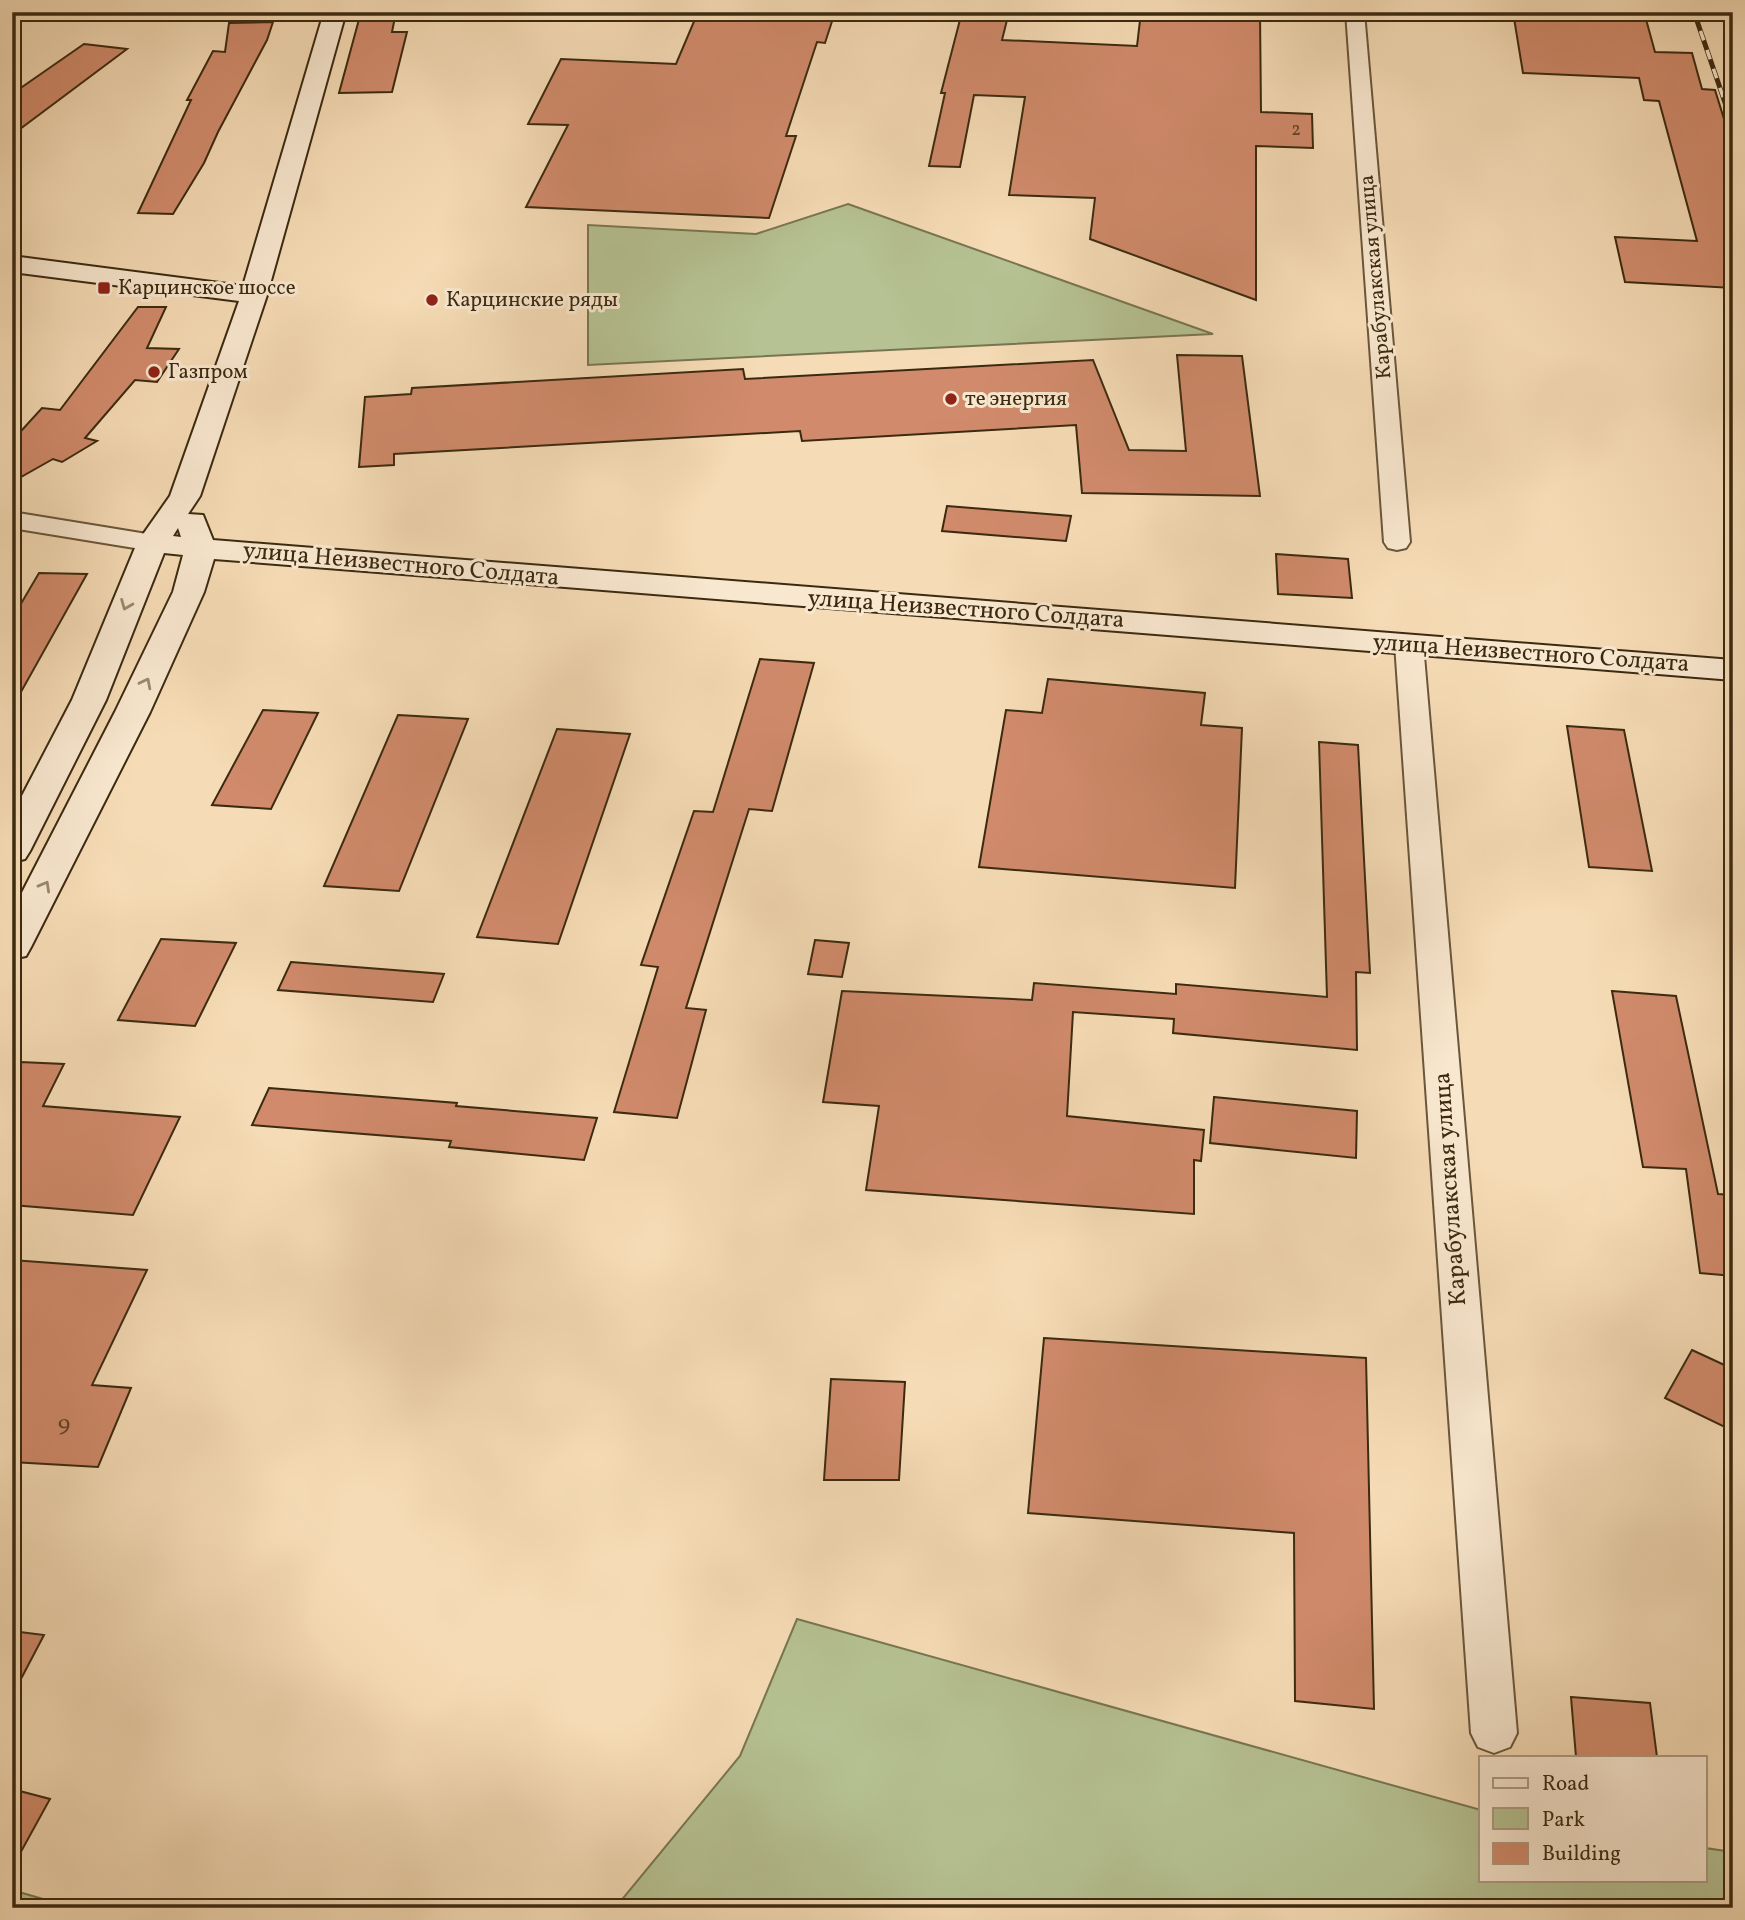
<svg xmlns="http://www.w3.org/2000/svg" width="1745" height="1920" font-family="Vollkorn,serif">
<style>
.green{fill:#b6c293;stroke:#787652;stroke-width:2}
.building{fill:#d18b6c;stroke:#3b2a10;stroke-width:2}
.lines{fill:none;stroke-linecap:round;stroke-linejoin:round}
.street-casing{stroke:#6a563a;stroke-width:4}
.secondary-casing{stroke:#3b2a10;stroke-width:4}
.street{fill:#f9e8d0;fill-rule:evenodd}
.secondary{fill:#f9e8d0;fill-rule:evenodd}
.rail-casing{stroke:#3b2a10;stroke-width:5}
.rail{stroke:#f9e8d0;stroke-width:3.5;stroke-dasharray:10;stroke-linecap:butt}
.oneway{stroke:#9a8970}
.poi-dot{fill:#8f2418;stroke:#f9e8d0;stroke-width:2.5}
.labels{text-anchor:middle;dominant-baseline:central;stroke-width:6;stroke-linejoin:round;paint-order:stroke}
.far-number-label{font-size:18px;fill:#604227}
.far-street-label{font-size:21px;fill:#3b2a10;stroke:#f9e8d0}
.far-poi-label{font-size:21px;fill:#3b2a10;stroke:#f9e8d0;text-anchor:start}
.street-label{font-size:24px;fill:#3b2a10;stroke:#f9e8d0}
.near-number-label{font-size:24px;fill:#604227}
</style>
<rect width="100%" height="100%" fill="#f6dcb6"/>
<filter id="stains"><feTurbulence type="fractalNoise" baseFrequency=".00286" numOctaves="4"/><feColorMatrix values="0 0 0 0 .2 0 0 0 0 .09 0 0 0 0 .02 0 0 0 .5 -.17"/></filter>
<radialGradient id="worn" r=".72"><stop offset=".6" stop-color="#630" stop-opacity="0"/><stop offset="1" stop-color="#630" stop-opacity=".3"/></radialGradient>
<g class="green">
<path d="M848,204L1213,334L588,365V225L756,234Z"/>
<path d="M797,1619L1481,1810V1880H1705V1848L1733,1852V1908H615L740,1756Z"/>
<path d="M12,1890L74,1908H12Z"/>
</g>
<g class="building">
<path d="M361,12H396L392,32H407L392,92L339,93Z"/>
<path d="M698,12H835L825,43L817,42L786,136H796L769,218L526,207L568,125L528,124L561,59L676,64Z"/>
<path d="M962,12H1009L1002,40L1137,46L1141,12H1260L1261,112L1312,114L1313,148L1256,146V300L1090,239L1095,198L1009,195L1025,97L974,95L960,167L929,166L945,93H941Z"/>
<path d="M1513,12H1644L1655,52L1692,53L1702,89L1715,90L1733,148V288L1625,282L1615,237L1697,241L1659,101L1644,100L1639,78L1523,73Z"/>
<path d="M273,22L267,40L218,132L204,163L173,214L138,213L191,100H187L213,51L225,52L229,23Z"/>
<path d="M84,44L127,49L12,135V94Z"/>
<path d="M138,307H166L147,348L179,349L157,382L135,380L85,438L97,441L62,462L53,459L12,482V441L42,408L60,410Z"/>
<path d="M1177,355L1242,356L1260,496L1082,493L1076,425L802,441L800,431L394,454V465L359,467L365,397L411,394L412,388L743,369L745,379L1093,360L1129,450L1186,451Z"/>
<path d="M947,506L1071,516L1066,541L942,531Z"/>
<path d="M1276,554L1348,559L1352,598L1278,594Z"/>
<path d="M39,573L87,574L12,708V619Z"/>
<path d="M760,659L814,663L772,811L749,809L686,1008L706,1010L677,1118L614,1112L658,967L641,965L694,811L713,812Z"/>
<path d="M1048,679L1205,693L1201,725L1242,728L1235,888L979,867L1006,710L1042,713Z"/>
<path d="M263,710L318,713L271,809L212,805Z"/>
<path d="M398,715L468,719L399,891L324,886Z"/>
<path d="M1567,726L1624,730L1652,871L1589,867Z"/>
<path d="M557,729L630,734L558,944L477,937Z"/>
<path d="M1319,742L1358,745L1370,973L1356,972L1357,1050L1173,1033L1174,1019L1073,1012L1067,1116L1204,1130L1201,1161L1194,1160V1214L866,1190L879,1106L823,1102L842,991L1032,1000L1034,983L1176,994V984L1327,997Z"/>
<path d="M161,939L236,943L195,1026L118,1020Z"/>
<path d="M815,940L849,943L842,977L808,974Z"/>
<path d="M291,962L444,974L433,1002L278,990Z"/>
<path d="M1612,991L1676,996L1718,1194L1733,1195V1276L1700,1273L1686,1169L1643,1167Z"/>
<path d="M20,1062L64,1064L43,1106L180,1117L133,1215L12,1205V1076Z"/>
<path d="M269,1088L457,1103L456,1106L597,1118L584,1160L449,1147L451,1141L252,1125Z"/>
<path d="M1214,1097L1357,1111L1356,1158L1210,1143Z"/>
<path d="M12,1260L147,1270L92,1385L131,1388L98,1467L12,1462Z"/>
<path d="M1044,1338L1366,1358L1374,1709L1295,1701L1294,1533L1028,1513Z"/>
<path d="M1692,1350L1733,1369V1431L1665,1398Z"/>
<path d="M831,1379L905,1382L899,1480H824Z"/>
<path d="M12,1631L44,1635L12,1696Z"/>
<path d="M1571,1697L1650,1703L1657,1757H1576Z"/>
<path d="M12,1789L50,1799L12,1868Z"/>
</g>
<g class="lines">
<g class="street-casing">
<g id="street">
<path d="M1346,12H1364L1410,542L1406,548L1397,550L1388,548L1384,542Z"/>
<path d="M12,512L153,535L162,537L166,543L162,549L153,551L12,528Z"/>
<path d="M1409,635L1419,638L1423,644L1517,1733L1510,1747L1494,1753L1478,1747L1471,1733L1395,644L1399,638Z"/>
</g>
</g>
<g class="secondary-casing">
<path id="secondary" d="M324,12H346L267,295L200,496L188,514L203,515L213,540L1733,660V680L214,559L204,592L150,712L31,947L26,956L12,959V912L115,712L173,592L183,555L164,553L106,700L30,851L25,859L12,862V815L72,700L137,543L170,496L239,301L12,272V256L243,286ZM178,528L181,537L173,536Z"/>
</g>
<use href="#street" class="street"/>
<use href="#secondary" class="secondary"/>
<g class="rail-casing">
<path id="rail" d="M1694,12L1733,126"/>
</g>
<use href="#rail" class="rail"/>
</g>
<defs><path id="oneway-chevron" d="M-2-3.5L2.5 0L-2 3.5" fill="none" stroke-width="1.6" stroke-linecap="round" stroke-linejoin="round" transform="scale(1.75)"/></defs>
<g class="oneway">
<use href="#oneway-chevron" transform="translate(126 605) rotate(112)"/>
<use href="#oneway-chevron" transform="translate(146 683) rotate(-63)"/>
<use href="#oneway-chevron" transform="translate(45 886) rotate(-61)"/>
</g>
<g class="poi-dot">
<rect x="97" y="281" width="14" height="14" rx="3.5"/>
<circle cx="432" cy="300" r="7"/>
<circle cx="154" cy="372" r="7"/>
<circle cx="951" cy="399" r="7"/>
</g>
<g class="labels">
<g class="far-number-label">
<text x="1296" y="130">2</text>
</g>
<g class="far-street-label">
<text transform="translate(1376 277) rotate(-95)">Карабулакская улица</text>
</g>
<g class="far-poi-label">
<text x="118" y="288">Карцинское шоссе</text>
<text x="446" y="300">Карцинские ряды</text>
<text x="168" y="372">Газпром</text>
<text x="965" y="399">те энергия</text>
</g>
<g class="street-label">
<text transform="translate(401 565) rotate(5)">улица Неизвестного Солдата</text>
<text transform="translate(966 610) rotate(4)">улица Неизвестного Солдата</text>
<text transform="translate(1531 654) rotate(4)">улица Неизвестного Солдата</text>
<text transform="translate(1451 1189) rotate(-94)">Карабулакская улица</text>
</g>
<g class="near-number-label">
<text x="64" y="1425">9</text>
</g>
</g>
<rect width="1745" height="1920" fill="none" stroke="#f6dcb6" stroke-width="42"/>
<rect x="14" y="14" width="1717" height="1892" fill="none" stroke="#3b2a10" stroke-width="3.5"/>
<rect x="21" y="21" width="1703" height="1878" fill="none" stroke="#3b2a10" stroke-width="2"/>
<rect x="1479" y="1756" width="228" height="126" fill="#f9e8d0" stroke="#ad9c83" stroke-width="2"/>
<rect x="1493" y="1778" width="35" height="10" fill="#f9e8d0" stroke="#ad9c83" stroke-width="2"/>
<text x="1542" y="1790" font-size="21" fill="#3b2a10">Road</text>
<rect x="1493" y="1808" width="35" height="21" fill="#b6c293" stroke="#ad9c83" stroke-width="2"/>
<text x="1542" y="1826" font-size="21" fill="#3b2a10">Park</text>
<rect x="1493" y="1843" width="35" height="21" fill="#d18b6c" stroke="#ad9c83" stroke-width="2"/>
<text x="1542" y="1860" font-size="21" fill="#3b2a10">Building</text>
<rect width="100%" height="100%" filter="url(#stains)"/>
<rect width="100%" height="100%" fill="url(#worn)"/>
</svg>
